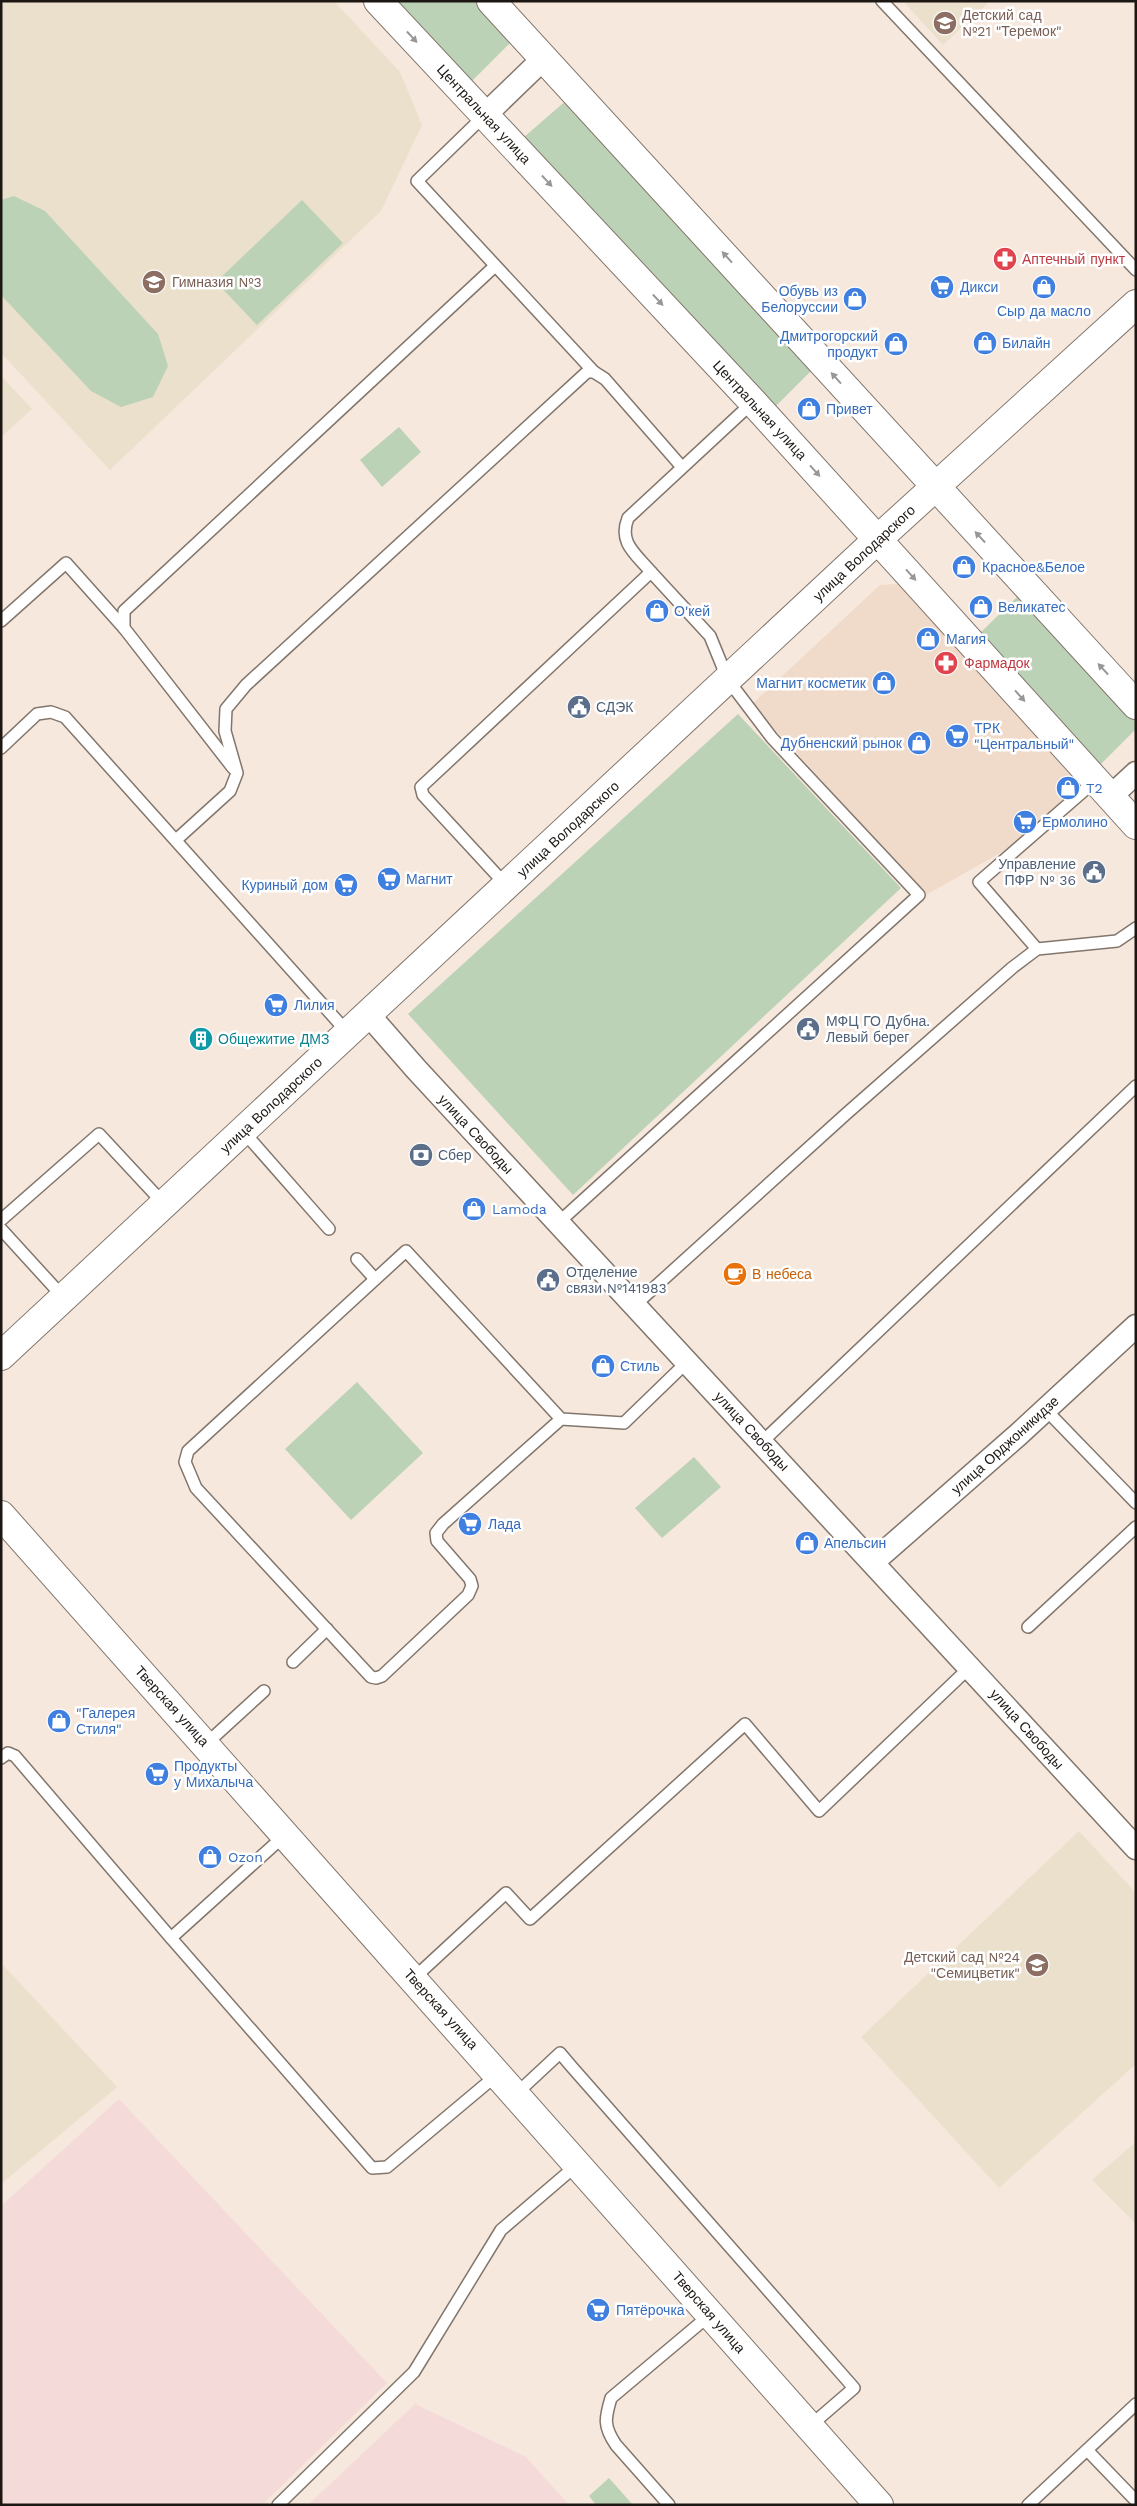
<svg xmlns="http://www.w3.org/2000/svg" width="1137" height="2506" font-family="'Work Sans',sans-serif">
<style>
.built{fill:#f0dbcb}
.industrial{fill:#f5dada}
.education{fill:#eae0cb}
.green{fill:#bcd2b6}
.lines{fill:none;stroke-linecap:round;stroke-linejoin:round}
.lane-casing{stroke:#82766c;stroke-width:14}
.street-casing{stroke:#82766c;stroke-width:25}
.secondary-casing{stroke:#82766c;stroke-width:30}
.lane{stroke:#fff;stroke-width:11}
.street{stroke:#fff;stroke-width:22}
.secondary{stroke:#fff;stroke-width:28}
.oneway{fill:#999795}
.labels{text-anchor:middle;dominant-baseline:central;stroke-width:5;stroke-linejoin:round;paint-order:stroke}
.education-label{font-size:14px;fill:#785e54;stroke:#fff;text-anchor:start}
.street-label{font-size:14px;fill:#1c1713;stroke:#fff}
.health-label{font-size:14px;fill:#be3a42;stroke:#fff;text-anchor:start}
.shop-label{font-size:14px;fill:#366cbe;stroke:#fff;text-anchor:start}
.service-label{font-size:14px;fill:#4e5e75;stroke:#fff;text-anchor:start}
.culture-label{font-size:14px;fill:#0d838f;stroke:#fff;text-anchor:start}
.food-label{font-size:14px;fill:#c56008;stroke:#fff;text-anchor:start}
</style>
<rect width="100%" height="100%" fill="#f7e8dd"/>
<path class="built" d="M908,583L1086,782L1011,847L926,895L752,704L880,585Z"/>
<g class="industrial">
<path d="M119,2099L387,2383L262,2505H1V2206Z"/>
<path d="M415,2404L526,2457L569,2505H308Z"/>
</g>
<g class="education">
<path d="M6,1H334L400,72L422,125L381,211L110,470L1,353V5Z"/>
<path d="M903,1H990L943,45Z"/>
<path d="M1,376L32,409L1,437Z"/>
<path d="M1079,1831L1136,1893V2064L999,2188L861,2037Z"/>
<path d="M1,1963L117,2087L1,2184Z"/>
<path d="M1136,2142V2224L1092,2180Z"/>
</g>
<g class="green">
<path d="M398,1H476L513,40L472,81Z"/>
<path d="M569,98L815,367L774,408L523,138Z"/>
<path d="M14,196L45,211L158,334L168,366L153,397L121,407L91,391L1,295V200Z"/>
<path d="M302,200L343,243L257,325L216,282Z"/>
<path d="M399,427L421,452L382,487L360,460Z"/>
<path d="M1022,592L1136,720V729L1099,766L978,635Z"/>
<path d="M738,714L901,888L573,1195L408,1014Z"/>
<path d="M357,1382L423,1453L351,1520L285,1449Z"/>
<path d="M694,1457L721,1487L662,1538L635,1508Z"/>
<path d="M609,2478L633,2505H596L589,2496Z"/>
</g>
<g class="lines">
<g class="lane-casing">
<g id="lane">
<path d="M882,1L1136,270"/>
<path d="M485,115L417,181L594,372"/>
<path d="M651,572C636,554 618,543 628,518L753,402"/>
<path d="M1,621L66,563L124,628"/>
<path d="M1,748L37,714L51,712L65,717L348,1033"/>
<path d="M233,768L124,628V611L495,266"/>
<path d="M176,840L230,791L237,773L225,731L226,709L246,685L587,372H594L605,379L681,466"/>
<path d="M507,886L423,795L421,787L651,572L710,636L728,680L772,738L919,895L558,1223"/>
<path d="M1037,949L1117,941L1136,928"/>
<path d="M243,1131L329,1229"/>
<path d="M1,1220L99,1134L164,1204"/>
<path d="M1,1229L64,1298"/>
<path d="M357,1259L375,1279"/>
<path d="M635,1305L846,1114L1012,968L1037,949L979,882L1095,781"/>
<path d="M1046,1410L1136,1503"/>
<path d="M561,1419L443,1524L436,1533L437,1541L470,1579L472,1586L468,1595L382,1676L376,1678L371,1677L196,1488L185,1462L188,1451L406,1251L561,1419L624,1423L687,1362"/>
<path d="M762,1442L1136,1086"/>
<path d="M1028,1627L1136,1527"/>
<path d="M293,1662L327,1629"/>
<path d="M206,1744L264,1691"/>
<path d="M1,1758L8,1753L15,1756L171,1938L285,1835"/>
<path d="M171,1938L372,2168L387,2167L498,2074"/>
<path d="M414,1978L506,1893L530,1919L745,1724L819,1811L970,1667"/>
<path d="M516,2094L560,2053L571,2066L854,2388L810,2426"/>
<path d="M1087,2450L1136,2501"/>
<path d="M278,2505L414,2372L501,2230L578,2164"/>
<path d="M669,2505L616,2445C603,2426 605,2418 611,2398L711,2314"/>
<path d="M1028,2505L1136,2404"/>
</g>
</g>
<g class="street-casing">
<g id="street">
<path d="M485,115L544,58"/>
<path d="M1110,797L1136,773"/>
<path d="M368,1014L416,1069L1136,1848"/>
<path d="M873,1562L1019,1434L1136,1326"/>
</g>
</g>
<g class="secondary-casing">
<g id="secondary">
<path d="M378,1L753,402L1136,825"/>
<path d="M491,1L1136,705"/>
<path d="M1,1356L878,539L1136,304"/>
<path d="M1,1515L879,2505"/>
</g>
</g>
<use href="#lane" class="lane"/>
<use href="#street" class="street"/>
<use href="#secondary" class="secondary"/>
</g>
<defs><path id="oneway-solid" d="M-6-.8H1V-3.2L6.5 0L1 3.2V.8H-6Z" transform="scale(1.25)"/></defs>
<g class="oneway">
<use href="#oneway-solid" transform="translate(412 37) rotate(47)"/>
<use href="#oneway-solid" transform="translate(547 181) rotate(47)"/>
<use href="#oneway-solid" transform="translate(727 257) rotate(-132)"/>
<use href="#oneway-solid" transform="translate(658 300) rotate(47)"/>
<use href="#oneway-solid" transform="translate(836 378) rotate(-132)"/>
<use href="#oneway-solid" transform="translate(815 471) rotate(48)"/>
<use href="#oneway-solid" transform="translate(980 537) rotate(-133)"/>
<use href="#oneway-solid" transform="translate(911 575) rotate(48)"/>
<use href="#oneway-solid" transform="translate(1103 669) rotate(-133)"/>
<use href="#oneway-solid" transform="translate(1020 696) rotate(48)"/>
</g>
<defs>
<g id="school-disc" transform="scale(1.25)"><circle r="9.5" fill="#8d6e63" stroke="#fff"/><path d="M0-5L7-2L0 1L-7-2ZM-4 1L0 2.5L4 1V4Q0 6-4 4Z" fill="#fff"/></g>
<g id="pharmacy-disc" transform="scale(1.25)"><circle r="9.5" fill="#e0444e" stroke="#fff"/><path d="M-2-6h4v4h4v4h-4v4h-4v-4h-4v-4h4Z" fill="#fff"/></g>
<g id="supermarket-disc" transform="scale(1.25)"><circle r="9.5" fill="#3f7fe0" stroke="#fff"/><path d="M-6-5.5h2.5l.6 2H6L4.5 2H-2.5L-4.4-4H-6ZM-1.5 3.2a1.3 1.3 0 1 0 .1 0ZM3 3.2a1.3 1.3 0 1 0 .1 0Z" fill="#fff"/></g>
<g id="shop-disc" transform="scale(1.25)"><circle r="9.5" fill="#3f7fe0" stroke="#fff"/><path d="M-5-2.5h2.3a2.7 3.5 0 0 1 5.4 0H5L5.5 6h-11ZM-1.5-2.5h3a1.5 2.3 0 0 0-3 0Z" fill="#fff"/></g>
<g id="civic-disc" transform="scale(1.25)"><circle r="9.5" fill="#5c6f8a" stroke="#fff"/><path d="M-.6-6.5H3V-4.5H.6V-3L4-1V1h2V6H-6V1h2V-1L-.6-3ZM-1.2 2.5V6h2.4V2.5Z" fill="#fff"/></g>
<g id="building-disc" transform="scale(1.25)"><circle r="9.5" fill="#0f9aa8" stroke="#fff"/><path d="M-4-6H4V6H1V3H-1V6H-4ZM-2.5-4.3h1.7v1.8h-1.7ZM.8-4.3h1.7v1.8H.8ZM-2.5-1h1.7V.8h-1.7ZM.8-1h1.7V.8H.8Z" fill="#fff"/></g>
<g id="bank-disc" transform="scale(1.25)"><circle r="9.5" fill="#5c6f8a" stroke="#fff"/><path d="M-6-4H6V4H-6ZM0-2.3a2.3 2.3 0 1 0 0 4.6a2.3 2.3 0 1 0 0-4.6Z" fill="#fff"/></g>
<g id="cafe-disc" transform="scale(1.25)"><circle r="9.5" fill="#e8710a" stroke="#fff"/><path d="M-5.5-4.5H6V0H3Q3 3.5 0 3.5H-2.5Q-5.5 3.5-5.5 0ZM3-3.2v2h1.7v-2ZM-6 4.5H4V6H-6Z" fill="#fff"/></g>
</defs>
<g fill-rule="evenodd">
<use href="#school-disc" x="945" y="23"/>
<use href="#pharmacy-disc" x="1005" y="259"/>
<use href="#school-disc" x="154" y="282"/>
<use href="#supermarket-disc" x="942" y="287"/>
<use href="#shop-disc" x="1044" y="287"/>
<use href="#shop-disc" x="855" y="299"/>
<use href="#shop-disc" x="985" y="343"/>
<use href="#shop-disc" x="896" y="344"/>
<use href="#shop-disc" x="809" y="409"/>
<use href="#shop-disc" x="964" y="567"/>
<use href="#shop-disc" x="981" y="607"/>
<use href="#shop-disc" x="657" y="611"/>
<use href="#shop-disc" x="928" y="639"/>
<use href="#pharmacy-disc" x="946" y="663"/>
<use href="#shop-disc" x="884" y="683"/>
<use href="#civic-disc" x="579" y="707"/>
<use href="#supermarket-disc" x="957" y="736"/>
<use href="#shop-disc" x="919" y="743"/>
<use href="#shop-disc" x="1068" y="788"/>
<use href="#supermarket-disc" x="1025" y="822"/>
<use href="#civic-disc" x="1094" y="872"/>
<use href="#supermarket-disc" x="389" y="879"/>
<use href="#supermarket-disc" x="346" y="885"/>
<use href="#supermarket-disc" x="276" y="1005"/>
<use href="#civic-disc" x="808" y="1029"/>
<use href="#building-disc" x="201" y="1039"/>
<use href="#bank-disc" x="421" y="1155"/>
<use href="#shop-disc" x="474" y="1209"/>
<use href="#cafe-disc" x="735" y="1274"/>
<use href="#civic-disc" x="548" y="1280"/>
<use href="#shop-disc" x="603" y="1366"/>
<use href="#supermarket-disc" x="470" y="1524"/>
<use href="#shop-disc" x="807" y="1543"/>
<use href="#shop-disc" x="59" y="1721"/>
<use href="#supermarket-disc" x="157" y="1774"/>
<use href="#shop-disc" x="210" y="1857"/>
<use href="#school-disc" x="1037" y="1965"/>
<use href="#supermarket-disc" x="598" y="2310"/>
</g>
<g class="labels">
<g class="education-label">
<text x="962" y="15">Детский сад<tspan x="962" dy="16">№21 "Теремок"</tspan></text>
<text x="172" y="282">Гимназия №3</text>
<text x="1020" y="1957" text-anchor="end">Детский сад №24<tspan x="1020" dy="16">"Семицветик"</tspan></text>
</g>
<g class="street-label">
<text transform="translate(484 114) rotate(47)">Центральная улица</text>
<text transform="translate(760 410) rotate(47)">Центральная улица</text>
<text transform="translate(864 553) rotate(-43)">улица Володарского</text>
<text transform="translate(568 829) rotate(-43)">улица Володарского</text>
<text transform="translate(271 1105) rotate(-43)">улица Володарского</text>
<text transform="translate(476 1134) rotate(47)">улица Свободы</text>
<text transform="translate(752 1431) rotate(47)">улица Свободы</text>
<text transform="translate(1005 1445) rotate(-42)">улица Орджоникидзе</text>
<text transform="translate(172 1706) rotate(48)">Тверская улица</text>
<text transform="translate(1027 1729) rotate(48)">улица Свободы</text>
<text transform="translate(441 2009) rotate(48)">Тверская улица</text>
<text transform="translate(709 2312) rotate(49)">Тверская улица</text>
</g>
<g class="health-label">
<text x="1022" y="259">Аптечный пункт</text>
<text x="964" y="663">Фармадок</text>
</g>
<g class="shop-label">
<text x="960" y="287">Дикси</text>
<text x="838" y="291" text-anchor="end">Обувь из<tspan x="838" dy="16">Белоруссии</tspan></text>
<text x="1044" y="311" text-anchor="middle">Сыр да масло</text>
<text x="878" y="336" text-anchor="end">Дмитрогорский<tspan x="878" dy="16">продукт</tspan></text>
<text x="1002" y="343">Билайн</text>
<text x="826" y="409">Привет</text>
<text x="982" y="567">Красное&amp;Белое</text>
<text x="998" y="607">Великатес</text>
<text x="674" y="611">О'кей</text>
<text x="946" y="639">Магия</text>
<text x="866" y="683" text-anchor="end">Магнит косметик</text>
<text x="974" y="728">ТРК<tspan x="974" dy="16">"Центральный"</tspan></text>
<text x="902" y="743" text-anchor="end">Дубненский рынок</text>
<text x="1086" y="788">T2</text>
<text x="1042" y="822">Ермолино</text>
<text x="406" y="879">Магнит</text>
<text x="328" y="885" text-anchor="end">Куриный дом</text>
<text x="294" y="1005">Лилия</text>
<text x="492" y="1209">Lamoda</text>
<text x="620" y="1366">Стиль</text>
<text x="488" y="1524">Лада</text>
<text x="824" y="1543">Апельсин</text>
<text x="76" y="1713">"Галерея<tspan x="76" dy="16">Стиля"</tspan></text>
<text x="174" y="1766">Продукты<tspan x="174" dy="16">у Михалыча</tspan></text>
<text x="228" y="1857">Ozon</text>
<text x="616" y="2310">Пятёрочка</text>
</g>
<g class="service-label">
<text x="596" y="707">СДЭК</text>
<text x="1076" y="864" text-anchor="end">Управление<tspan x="1076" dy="16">ПФР № 36</tspan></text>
<text x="826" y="1021">МФЦ ГО Дубна.<tspan x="826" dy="16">Левый берег</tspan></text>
<text x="438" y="1155">Сбер</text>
<text x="566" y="1272">Отделение<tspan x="566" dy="16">связи №141983</tspan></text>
</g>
<g class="culture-label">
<text x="218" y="1039">Общежитие ДМЗ</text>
</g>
<g class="food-label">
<text x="752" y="1274">В небеса</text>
</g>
</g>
<rect width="1137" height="2506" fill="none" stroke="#1c1713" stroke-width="5"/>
</svg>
